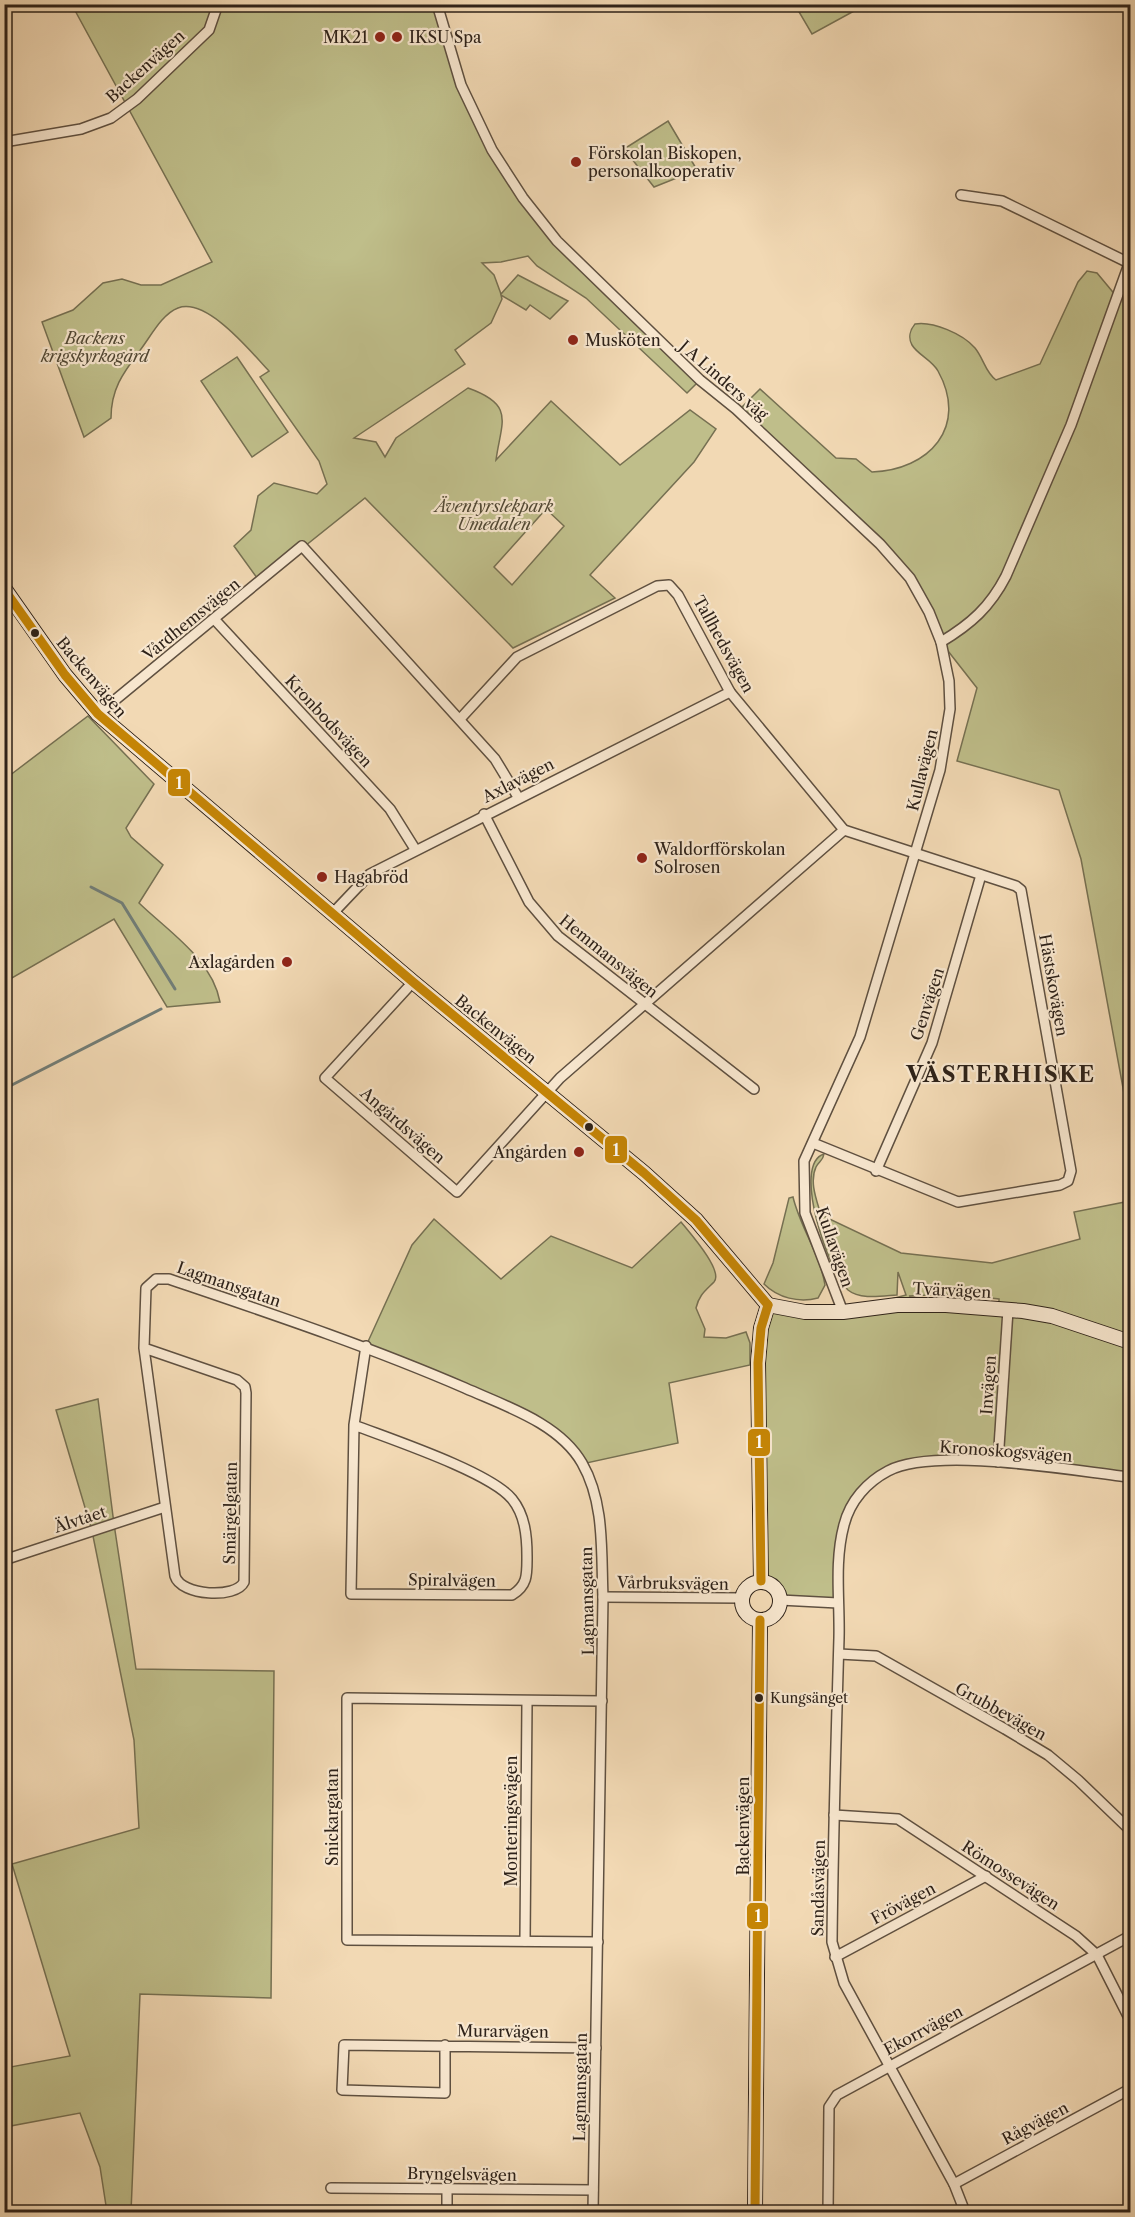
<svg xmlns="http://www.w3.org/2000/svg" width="1135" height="2217" font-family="'Libre Caslon Text',serif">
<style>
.green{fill:#bfbe8a;stroke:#767052;stroke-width:1.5;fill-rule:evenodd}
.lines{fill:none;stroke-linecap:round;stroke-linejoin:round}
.stream{stroke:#717d77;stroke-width:3}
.street-casing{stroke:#5f5040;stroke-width:12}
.secondary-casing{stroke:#2e2219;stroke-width:16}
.street{stroke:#f7e6ce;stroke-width:9}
.secondary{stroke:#f7e6ce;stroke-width:14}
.bus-1-casing{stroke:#f7e6ce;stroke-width:14}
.bus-1{stroke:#c58506;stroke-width:9}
.poi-dot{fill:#8f2418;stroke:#f7e6ce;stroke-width:2}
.bus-dot{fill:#2e2219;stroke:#f7e6ce;stroke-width:2}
.labels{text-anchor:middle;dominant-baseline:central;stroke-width:4.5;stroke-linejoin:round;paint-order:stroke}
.bus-label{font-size:14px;fill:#2e2219;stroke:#f7e6ce;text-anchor:start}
.poi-label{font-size:16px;fill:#2e2219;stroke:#f7e6ce;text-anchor:start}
.street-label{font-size:16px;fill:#2e2219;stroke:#f7e6ce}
.park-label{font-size:16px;font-style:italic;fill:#524935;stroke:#f7e6ce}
.district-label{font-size:22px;font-weight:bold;letter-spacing:1.5px;fill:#2e2219;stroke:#f7e6ce}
.line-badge{stroke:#f7e6ce;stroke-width:2}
.badge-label{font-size:16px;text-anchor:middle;font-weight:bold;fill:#fff}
</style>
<rect width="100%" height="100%" fill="#f2d9b4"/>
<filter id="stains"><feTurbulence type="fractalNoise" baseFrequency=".00333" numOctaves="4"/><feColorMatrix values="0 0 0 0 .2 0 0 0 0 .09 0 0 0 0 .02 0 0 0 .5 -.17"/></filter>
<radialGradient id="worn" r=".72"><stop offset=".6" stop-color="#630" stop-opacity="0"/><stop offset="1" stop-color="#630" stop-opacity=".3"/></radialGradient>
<g class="green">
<path d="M72,5H437L452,56L492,150L557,241L700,380L687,393L586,298L537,266L528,256L501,262L482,263L494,275L501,294L518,275L568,301L550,319L530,305L526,310L501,295L502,299L491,323L455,350L465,364L354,438L376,442L385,457L396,438L468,388C516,405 501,422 496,460L551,401L620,465L690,410L716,429L694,462L590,575L615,598L513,648L365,498L260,582L234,546L251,530L258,496L274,483L317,494L327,484L319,461L260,377L269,371C251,352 207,297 178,308C162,314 151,336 141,349C124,372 111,388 111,418L84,437L42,322L73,310L103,283L122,279L141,285H161L212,262ZM546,509L564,526L512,585L494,567Z"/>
<path d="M795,5H865L812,34Z"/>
<path d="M668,121L697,170L654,187L624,149Z"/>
<path d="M1130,263V1126L1081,859L1059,790L957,761L977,688L941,642L910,578L738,411L760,389L836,458L856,459L872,472C929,470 969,427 938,371C932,360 918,355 912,345C908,338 910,330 915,324C933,321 963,334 975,348C984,359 985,372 996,380L1040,364L1078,282L1087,271L1097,273L1117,297Z"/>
<path d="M237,357L288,432L252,457L201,381Z"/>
<path d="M88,716L154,784L126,828L131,837L163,865L139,903C169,932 212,959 220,1002L167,1007L114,919L5,982V779Z"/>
<path d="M824,1154C823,1161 819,1161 816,1167C809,1182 817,1201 821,1215L901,1253L992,1263L1080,1239L1074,1212L1130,1201V1477L937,1460L879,1477L846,1519L838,1603L780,1600L773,1586L761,1581L758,1363L768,1305L843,1312L906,1295L898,1272L897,1295C882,1296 860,1300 848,1290C829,1273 791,1164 824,1154ZM952,1294L999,1299V1309L946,1305L909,1296Z"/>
<path d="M793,1197C800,1227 820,1254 825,1285L818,1298C799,1303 778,1298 764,1284L773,1263L789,1198Z"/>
<path d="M434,1219L501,1279L551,1236L632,1268L681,1222C689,1232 724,1271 714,1282C705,1291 699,1295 696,1308L705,1329L704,1337L726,1338L746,1332L750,1343V1365L669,1383L678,1443L582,1464L573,1450L531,1418L366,1346L412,1245Z"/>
<path d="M98,1399L114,1524L136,1669L274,1671L271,1998L140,1994L131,2212H107L100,2167L80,2113L5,2127V2068L70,2056L12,1864L139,1828L134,1740L92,1531L56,1410Z"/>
</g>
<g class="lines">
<g class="stream">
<path d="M91,887L122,903L175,989"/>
<path d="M4,1089L161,1009"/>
</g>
<g class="street-casing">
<g id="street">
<path d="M437,4L461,85L492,150L523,198L557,241L700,380L736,409L880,544L910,578L929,612L941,642L949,681L950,709L940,770L860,1037L804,1161L805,1213L843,1312"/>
<path d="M4,142L81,129L111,118L137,99L209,30L218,4"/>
<path d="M961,195L1002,201L1129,263"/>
<path d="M215,620L390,809L415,849"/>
<path d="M941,642C971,624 990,607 1006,576L1071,425L1130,261"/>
<path d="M98,714L302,546L495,759L518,797"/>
<path d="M460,719L517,657L657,586L669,585L678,595L730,692L844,830L1016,886L1021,890L1071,1171L1068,1181L1060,1185L958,1202L813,1143"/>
<path d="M484,814L529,902L558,936L754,1089"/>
<path d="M333,913L370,874L730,692"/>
<path d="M413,982L325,1078L457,1192L560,1078L844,830"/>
<path d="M876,1171L932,1043L981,875"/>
<path d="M144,1348L237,1380L245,1387L246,1393L244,1582C236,1599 181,1596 175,1576L144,1348L146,1288L156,1279H169C269,1313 368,1346 465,1388C505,1406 559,1423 582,1463C605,1503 601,1552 603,1597L593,2212"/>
<path d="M354,1425L351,1594L512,1595C528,1585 527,1574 527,1556C527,1536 525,1515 512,1499C490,1472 390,1439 354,1425L366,1346"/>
<path d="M998,1462L1008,1310"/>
<path d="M4,1560L165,1507"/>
<path d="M603,1597L742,1598"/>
<path d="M780,1600L838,1603"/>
<path d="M839,1654L876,1656L1005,1729L1048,1755L1078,1780L1130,1830"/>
<path d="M834,1815L898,1819L1076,1936L1097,1955L1130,2020"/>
<path d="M525,1941L527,1702"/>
<path d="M598,1942L347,1940V1698L602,1701"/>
<path d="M835,1957L986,1876"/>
<path d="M445,2045V2093L342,2090L344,2045L596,2048"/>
<path d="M954,2184L1130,2089"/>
<path d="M331,2188L593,2190"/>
<path d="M447,2212V2189"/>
<path d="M828,2212L829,2107L837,2095L1130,1936"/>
<path d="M965,2212L954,2184L844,1983L832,1942C833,1840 836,1739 839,1638C840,1601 834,1562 844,1525C850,1501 867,1482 888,1471C936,1446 1074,1471 1130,1477"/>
</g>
</g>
<g class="secondary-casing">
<g id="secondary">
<path d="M4,588L65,675L98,714L413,982L644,1173L696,1220L768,1305"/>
<path d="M768,1305L805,1312H843L897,1305H946L1023,1311L1052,1316L1130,1342"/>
<path d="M761,1581L758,1363L761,1328L768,1305"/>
<circle cx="761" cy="1601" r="19"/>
<path d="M755,2212L760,1620"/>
</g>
</g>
<use href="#street" class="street"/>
<use href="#secondary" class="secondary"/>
<g class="bus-1-casing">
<g id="bus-1">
<path d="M4,589L65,675L98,714L413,982L644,1173L696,1220L768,1305"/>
<path d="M761,1581L758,1363L761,1328L768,1305"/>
<path d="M755,2212L760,1620"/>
</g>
</g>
<use href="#bus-1" class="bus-1"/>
</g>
<g class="poi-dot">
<circle cx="380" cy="37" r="6"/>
<circle cx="397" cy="37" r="6"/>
<circle cx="576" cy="162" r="6"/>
<circle cx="573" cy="340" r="6"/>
<circle cx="642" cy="858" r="6"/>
<circle cx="322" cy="877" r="6"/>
<circle cx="287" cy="962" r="6"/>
<circle cx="579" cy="1152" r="6"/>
</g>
<g class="bus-dot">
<circle cx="35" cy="633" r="5"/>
<circle cx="589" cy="1127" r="5"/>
<circle cx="759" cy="1698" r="5"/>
</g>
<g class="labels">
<g class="bus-label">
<text x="770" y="1698">Kungsänget</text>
</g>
<g class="poi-label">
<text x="368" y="37" text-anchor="end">MK21</text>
<text x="409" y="37">IKSU Spa</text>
<text x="588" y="153">Förskolan Biskopen,<tspan x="588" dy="18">personalkooperativ</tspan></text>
<text x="585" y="340">Musköten</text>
<text x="654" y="849">Waldorfförskolan<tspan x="654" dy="18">Solrosen</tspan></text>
<text x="334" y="877">Hagabröd</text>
<text x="275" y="962" text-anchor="end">Axlagården</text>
<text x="567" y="1152" text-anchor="end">Angården</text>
</g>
<g class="street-label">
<text transform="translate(145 66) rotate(-42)">Backenvägen</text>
<text transform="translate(724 380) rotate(41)">J A Linders väg</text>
<text transform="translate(191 619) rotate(-39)">Vårdhemsvägen</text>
<text transform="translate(724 644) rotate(61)">Tallhedsvägen</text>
<text transform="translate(92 677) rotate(50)">Backenvägen</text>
<text transform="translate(329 721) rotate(47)">Kronbodsvägen</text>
<text transform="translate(922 770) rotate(-76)">Kullavägen</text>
<text transform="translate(518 780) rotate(-27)">Axlavägen</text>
<text transform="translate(609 956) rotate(39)">Hemmansvägen</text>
<text transform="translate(1054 985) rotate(80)">Hästskovägen</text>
<text transform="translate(927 1004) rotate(-72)">Genvägen</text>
<text transform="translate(496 1029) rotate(39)">Backenvägen</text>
<text transform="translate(403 1125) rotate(41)">Angårdsvägen</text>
<text transform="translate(835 1247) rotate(71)">Kullavägen</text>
<text transform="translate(229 1284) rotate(19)">Lagmansgatan</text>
<text transform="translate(952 1290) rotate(3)">Tvärvägen</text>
<text transform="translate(988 1385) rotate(-86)">Invägen</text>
<text transform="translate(1006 1451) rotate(4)">Kronoskogsvägen</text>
<text transform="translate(230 1513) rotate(-89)">Smärgelgatan</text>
<text transform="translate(80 1519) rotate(-18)">Älvtået</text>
<text transform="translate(452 1580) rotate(1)">Spiralvägen</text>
<text transform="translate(673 1583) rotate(1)">Vårbruksvägen</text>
<text transform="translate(587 1601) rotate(-91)">Lagmansgatan</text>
<text transform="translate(1001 1711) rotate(29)">Grubbevägen</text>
<text transform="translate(332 1817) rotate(-90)">Snickargatan</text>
<text transform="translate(511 1821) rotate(-90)">Monteringsvägen</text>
<text transform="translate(743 1826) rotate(-90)">Backenvägen</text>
<text transform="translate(1011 1875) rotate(33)">Römossevägen</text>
<text transform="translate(818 1888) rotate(-89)">Sandåsvägen</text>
<text transform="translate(903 1903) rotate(-28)">Frövägen</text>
<text transform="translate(923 2030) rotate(-28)">Ekorrvägen</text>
<text transform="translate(503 2031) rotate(1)">Murarvägen</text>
<text transform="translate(580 2087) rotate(-89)">Lagmansgatan</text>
<text transform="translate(1035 2123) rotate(-28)">Rågvägen</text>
<text transform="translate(462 2174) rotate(1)">Bryngelsvägen</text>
</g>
<g class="park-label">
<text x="95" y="338">Backens<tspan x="95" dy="18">krigskyrkogård</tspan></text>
<text x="494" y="506">Äventyrslekpark<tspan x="494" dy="18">Umedalen</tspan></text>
</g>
<g class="district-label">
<text x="1001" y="1074">VÄSTERHISKE</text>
</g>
</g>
<g class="line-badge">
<rect x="167" y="768" width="24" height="29" rx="6" fill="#c58506"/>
<rect x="604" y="1135" width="24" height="29" rx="6" fill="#c58506"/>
<rect x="747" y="1428" width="24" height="29" rx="6" fill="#c58506"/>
<rect x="746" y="1902" width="23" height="28" rx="6" fill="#c58506"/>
</g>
<g class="badge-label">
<text x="179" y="789">1</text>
<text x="616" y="1156">1</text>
<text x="759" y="1448">1</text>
<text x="758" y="1922">1</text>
</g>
<rect width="1135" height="2217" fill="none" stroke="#f2d9b4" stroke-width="24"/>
<rect x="6" y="6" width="1123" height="2205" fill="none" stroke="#2e2219" stroke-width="3"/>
<rect x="12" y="12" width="1111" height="2193" fill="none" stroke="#2e2219" stroke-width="1.5"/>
<rect width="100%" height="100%" filter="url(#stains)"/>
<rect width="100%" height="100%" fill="url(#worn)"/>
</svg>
